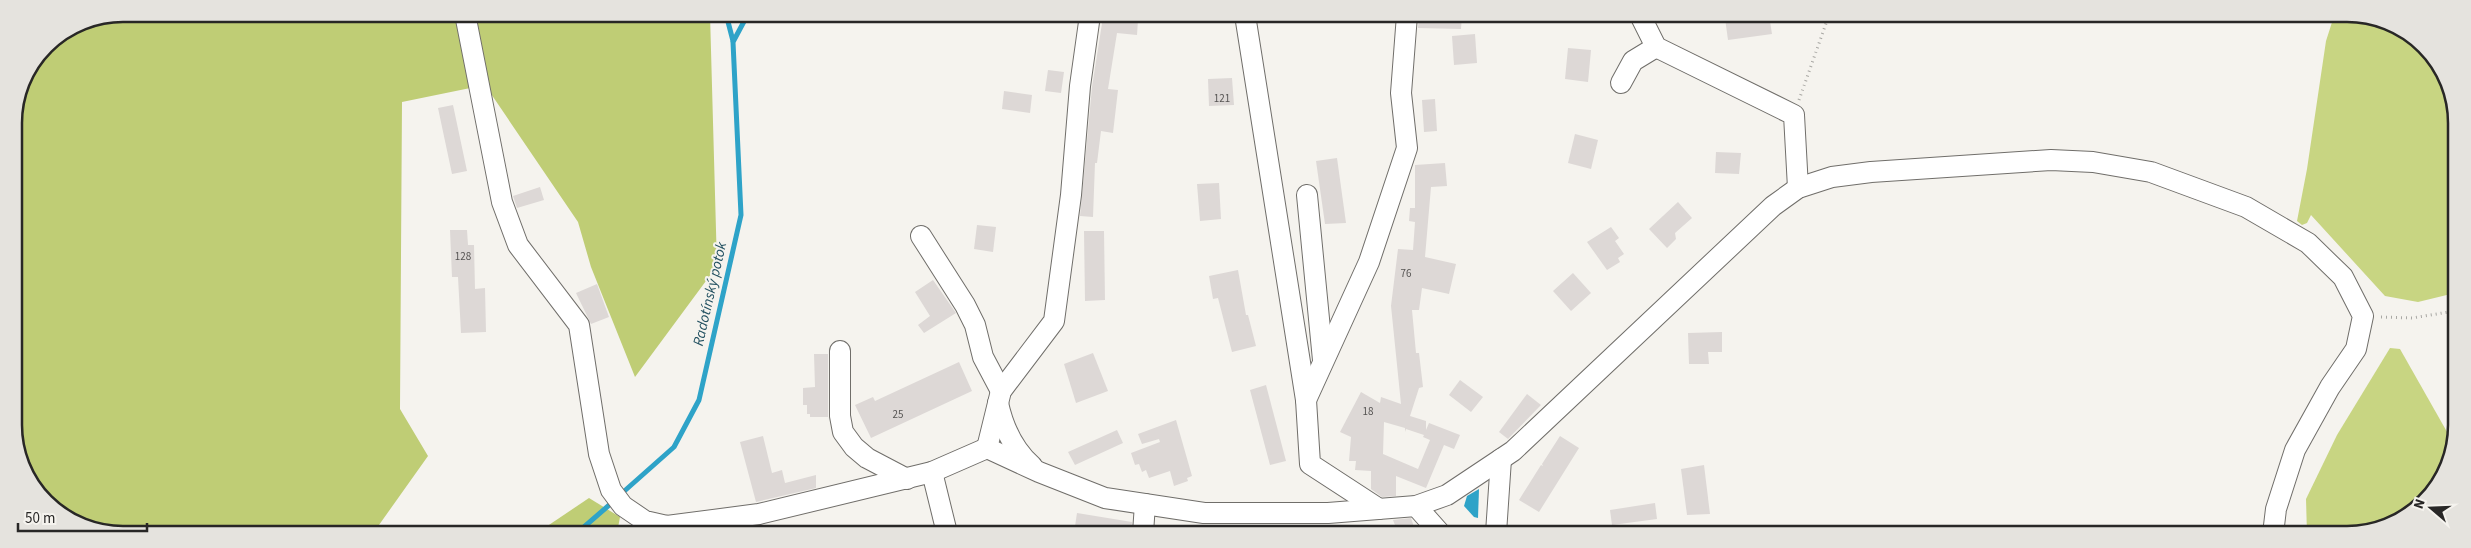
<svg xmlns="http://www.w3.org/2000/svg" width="2471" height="548" font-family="'Source Sans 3',sans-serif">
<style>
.green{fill:#c8d582}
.forest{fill:#bfcd75}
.water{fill:#2ea3c8}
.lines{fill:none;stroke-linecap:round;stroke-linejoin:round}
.stream{stroke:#2ea3c8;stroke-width:5}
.building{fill:#ddd8d6;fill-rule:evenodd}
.minor-casing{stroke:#706e6a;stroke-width:22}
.path{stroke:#a9a8a4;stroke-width:3;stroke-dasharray:1 4;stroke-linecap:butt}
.minor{stroke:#fff;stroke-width:20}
.labels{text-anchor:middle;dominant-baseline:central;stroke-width:4;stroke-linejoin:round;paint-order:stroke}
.number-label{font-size:11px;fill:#555352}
.water-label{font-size:15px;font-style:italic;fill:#235161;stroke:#f5f3ee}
.rim{fill:none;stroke:#282726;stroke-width:2.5}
</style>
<rect width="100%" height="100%" fill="#f5f3ee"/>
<g class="green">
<path d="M2334,16H2369L2425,46L2455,101V293L2418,302L2385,296L2311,215L2307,223L2302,225L2297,221L2307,169L2326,41Z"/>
<path d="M2390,348L2400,349L2455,446L2420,507L2355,534H2307L2306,499L2337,435Z"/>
</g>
<g class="forest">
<path d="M123,14H710L717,266L635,377L591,267L578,222L485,85L402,102L400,409L428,456L374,532H102L46,502L16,447L14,116L22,81L46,46L82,22Z"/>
<path d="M589,498L620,517L617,533H537Z"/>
</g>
<path class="water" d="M1479,489L1478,518L1474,517L1464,506L1467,496Z"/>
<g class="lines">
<g class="stream">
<path d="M726,14L733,41"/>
<path d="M621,494L674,447L699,400L741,215L733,42L748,14"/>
<path d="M577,533L615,500"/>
</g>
</g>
<g class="building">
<path d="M1419,15H1462L1461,29L1418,28Z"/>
<path d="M1741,15H1769L1772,34L1728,40L1725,18Z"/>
<path d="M1103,17L1138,20L1137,35L1117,33L1108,89L1118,90L1113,133L1101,131L1097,163H1095L1093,217L1080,216L1092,87Z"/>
<path d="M1475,34L1477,63L1454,65L1452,36Z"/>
<path d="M1568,48L1591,50L1588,82L1565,79Z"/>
<path d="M1048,70L1064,72L1061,93L1045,91Z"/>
<path d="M1232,78L1234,105L1209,106L1208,79Z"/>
<path d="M1004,91L1032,95L1030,113L1002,109Z"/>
<path d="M1435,99L1437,131L1424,132L1422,100Z"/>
<path d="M453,105L467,171L452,174L438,108Z"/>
<path d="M1575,134L1598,140L1591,169L1568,163Z"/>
<path d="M1716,152L1741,153L1739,174L1715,173Z"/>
<path d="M1337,158L1346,223L1325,224L1316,161Z"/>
<path d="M1445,163L1447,186L1431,187L1425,257L1456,264L1449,294L1422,288L1419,310H1412L1416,353H1419L1423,387L1419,388L1410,416L1426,421V430L1429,423L1460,435L1454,449L1444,445L1426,488L1396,476V496L1382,497L1371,489V471L1355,470L1356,461H1349L1351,437L1340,432L1361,392L1380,403L1381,397L1401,404L1391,306L1398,249L1413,250L1415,222L1409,221L1410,208H1415V165ZM1384,422L1405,428V432L1406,429L1424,435L1423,437L1430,440L1418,469L1383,454Z"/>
<path d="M1219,183L1221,219L1200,221L1197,184Z"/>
<path d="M540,187L544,200L517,208L513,196Z"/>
<path d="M1678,202L1692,218L1675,233L1676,239L1667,248L1649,229Z"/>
<path d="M977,225L996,227L993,252L974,249Z"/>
<path d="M1611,227L1619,238L1615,241L1624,254L1618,258L1620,262L1607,270L1587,242Z"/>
<path d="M450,230H467L468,245H474L475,289L485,288L486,332L461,333L458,277H452Z"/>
<path d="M1084,231H1104L1105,300L1085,301Z"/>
<path d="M1238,270L1246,315H1248L1256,346L1232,352L1218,298L1213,299L1209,276Z"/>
<path d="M1573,273L1591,293L1571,311L1553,291Z"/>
<path d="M933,280L956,313L924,333L918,325L930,316L915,292Z"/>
<path d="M597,284L609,317L591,324L576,293Z"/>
<path d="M1722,332V352H1708L1709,364H1689L1688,333Z"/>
<path d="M1093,353L1108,391L1076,403L1064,364Z"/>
<path d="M814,354H828V417H810V414H807V405H803V388L815,387Z"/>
<path d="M959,362L972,391L871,438L855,405L873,397L875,401Z"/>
<path d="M1460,380L1483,397L1471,412L1449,395Z"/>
<path d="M1266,385L1286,461L1270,465L1250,390Z"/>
<path d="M1527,394L1541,405L1508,439L1499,432Z"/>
<path d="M1176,420L1192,476L1187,478L1188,481L1174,486L1170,471L1149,478L1146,470L1142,472L1139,464L1135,465L1131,453L1160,442L1159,439L1142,444L1138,434Z"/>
<path d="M1117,430L1123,443L1075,465L1068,452Z"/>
<path d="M763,436L772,473L782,470L785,483L816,475V488L756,502L740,442Z"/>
<path d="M1560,436L1579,448L1539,512L1519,500L1541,465L1543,466L1542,464Z"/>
<path d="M1704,465L1710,514L1687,515L1681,469Z"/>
<path d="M1655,503L1657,519L1612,525L1610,510Z"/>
<path d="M1077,513L1132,522L1131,533H1074Z"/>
<path d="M1411,518L1416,533H1398L1393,520Z"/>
</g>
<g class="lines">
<g class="minor-casing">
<g id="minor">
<path d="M465,14L502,202L518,245L579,325L599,454L611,490L623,506L645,521L667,526L759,514L932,472L987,448L1039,472L1105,498L1204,513H1328L1416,506L1447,495L1513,451L1773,206L1798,188L1832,177L1871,172L2051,160L2093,162L2151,172L2246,207L2308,243L2343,277L2363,316L2356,349L2330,387L2295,450L2276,509L2273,534"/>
<path d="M1245,15L1306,400L1310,464L1379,509"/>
<path d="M1640,15L1656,47L1794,115L1798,188"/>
<path d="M1621,83L1633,61L1656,47"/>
<path d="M1307,195L1323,360"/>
<path d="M921,236L965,305L975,325L983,357L1001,391"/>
<path d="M840,351V416L843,432L854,447L867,458L907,479"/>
<path d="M1306,400L1369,262L1407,148L1401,93L1407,15"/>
<path d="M998,403C1003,426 1014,450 1032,466"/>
<path d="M987,448L1001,391L1054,321L1071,195L1080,86L1090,15"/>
<path d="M932,472L947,533"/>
<path d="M1416,506L1440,533"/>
<path d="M1143,533L1145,504"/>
<path d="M1496,533L1501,459"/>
</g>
</g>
<g class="path">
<path d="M1799,100L1829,15"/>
<path d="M2381,317L2412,318L2455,311"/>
</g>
<use href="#minor" class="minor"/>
</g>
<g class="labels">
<g class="number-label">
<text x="1222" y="98">121</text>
<text x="463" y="256">128</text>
<text x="1406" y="273">76</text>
<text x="1368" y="411">18</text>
<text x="898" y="414">25</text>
</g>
<g class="water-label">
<text transform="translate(710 294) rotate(-77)">Radotínský potok</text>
</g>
</g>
<path d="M0 0H2471V548H0ZM123 22H2347A101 101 0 0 1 2448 123V425A101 101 0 0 1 2347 526H123A101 101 0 0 1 22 425V123A101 101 0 0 1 123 22Z" fill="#e5e3de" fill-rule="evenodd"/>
<path class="rim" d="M123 22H2347A101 101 0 0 1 2448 123V425A101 101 0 0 1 2347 526H123A101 101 0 0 1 22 425V123A101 101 0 0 1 123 22Z"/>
<g transform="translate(2431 508) rotate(289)" stroke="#f5f3ee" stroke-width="4" paint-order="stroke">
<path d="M0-4L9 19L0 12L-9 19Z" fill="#282726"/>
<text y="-8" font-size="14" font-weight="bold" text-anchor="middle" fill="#282726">N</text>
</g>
<path d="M18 523v8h129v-8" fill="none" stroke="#282726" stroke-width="2.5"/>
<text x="25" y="523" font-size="15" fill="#282726" stroke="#f5f3ee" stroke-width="4" paint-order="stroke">50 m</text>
</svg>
